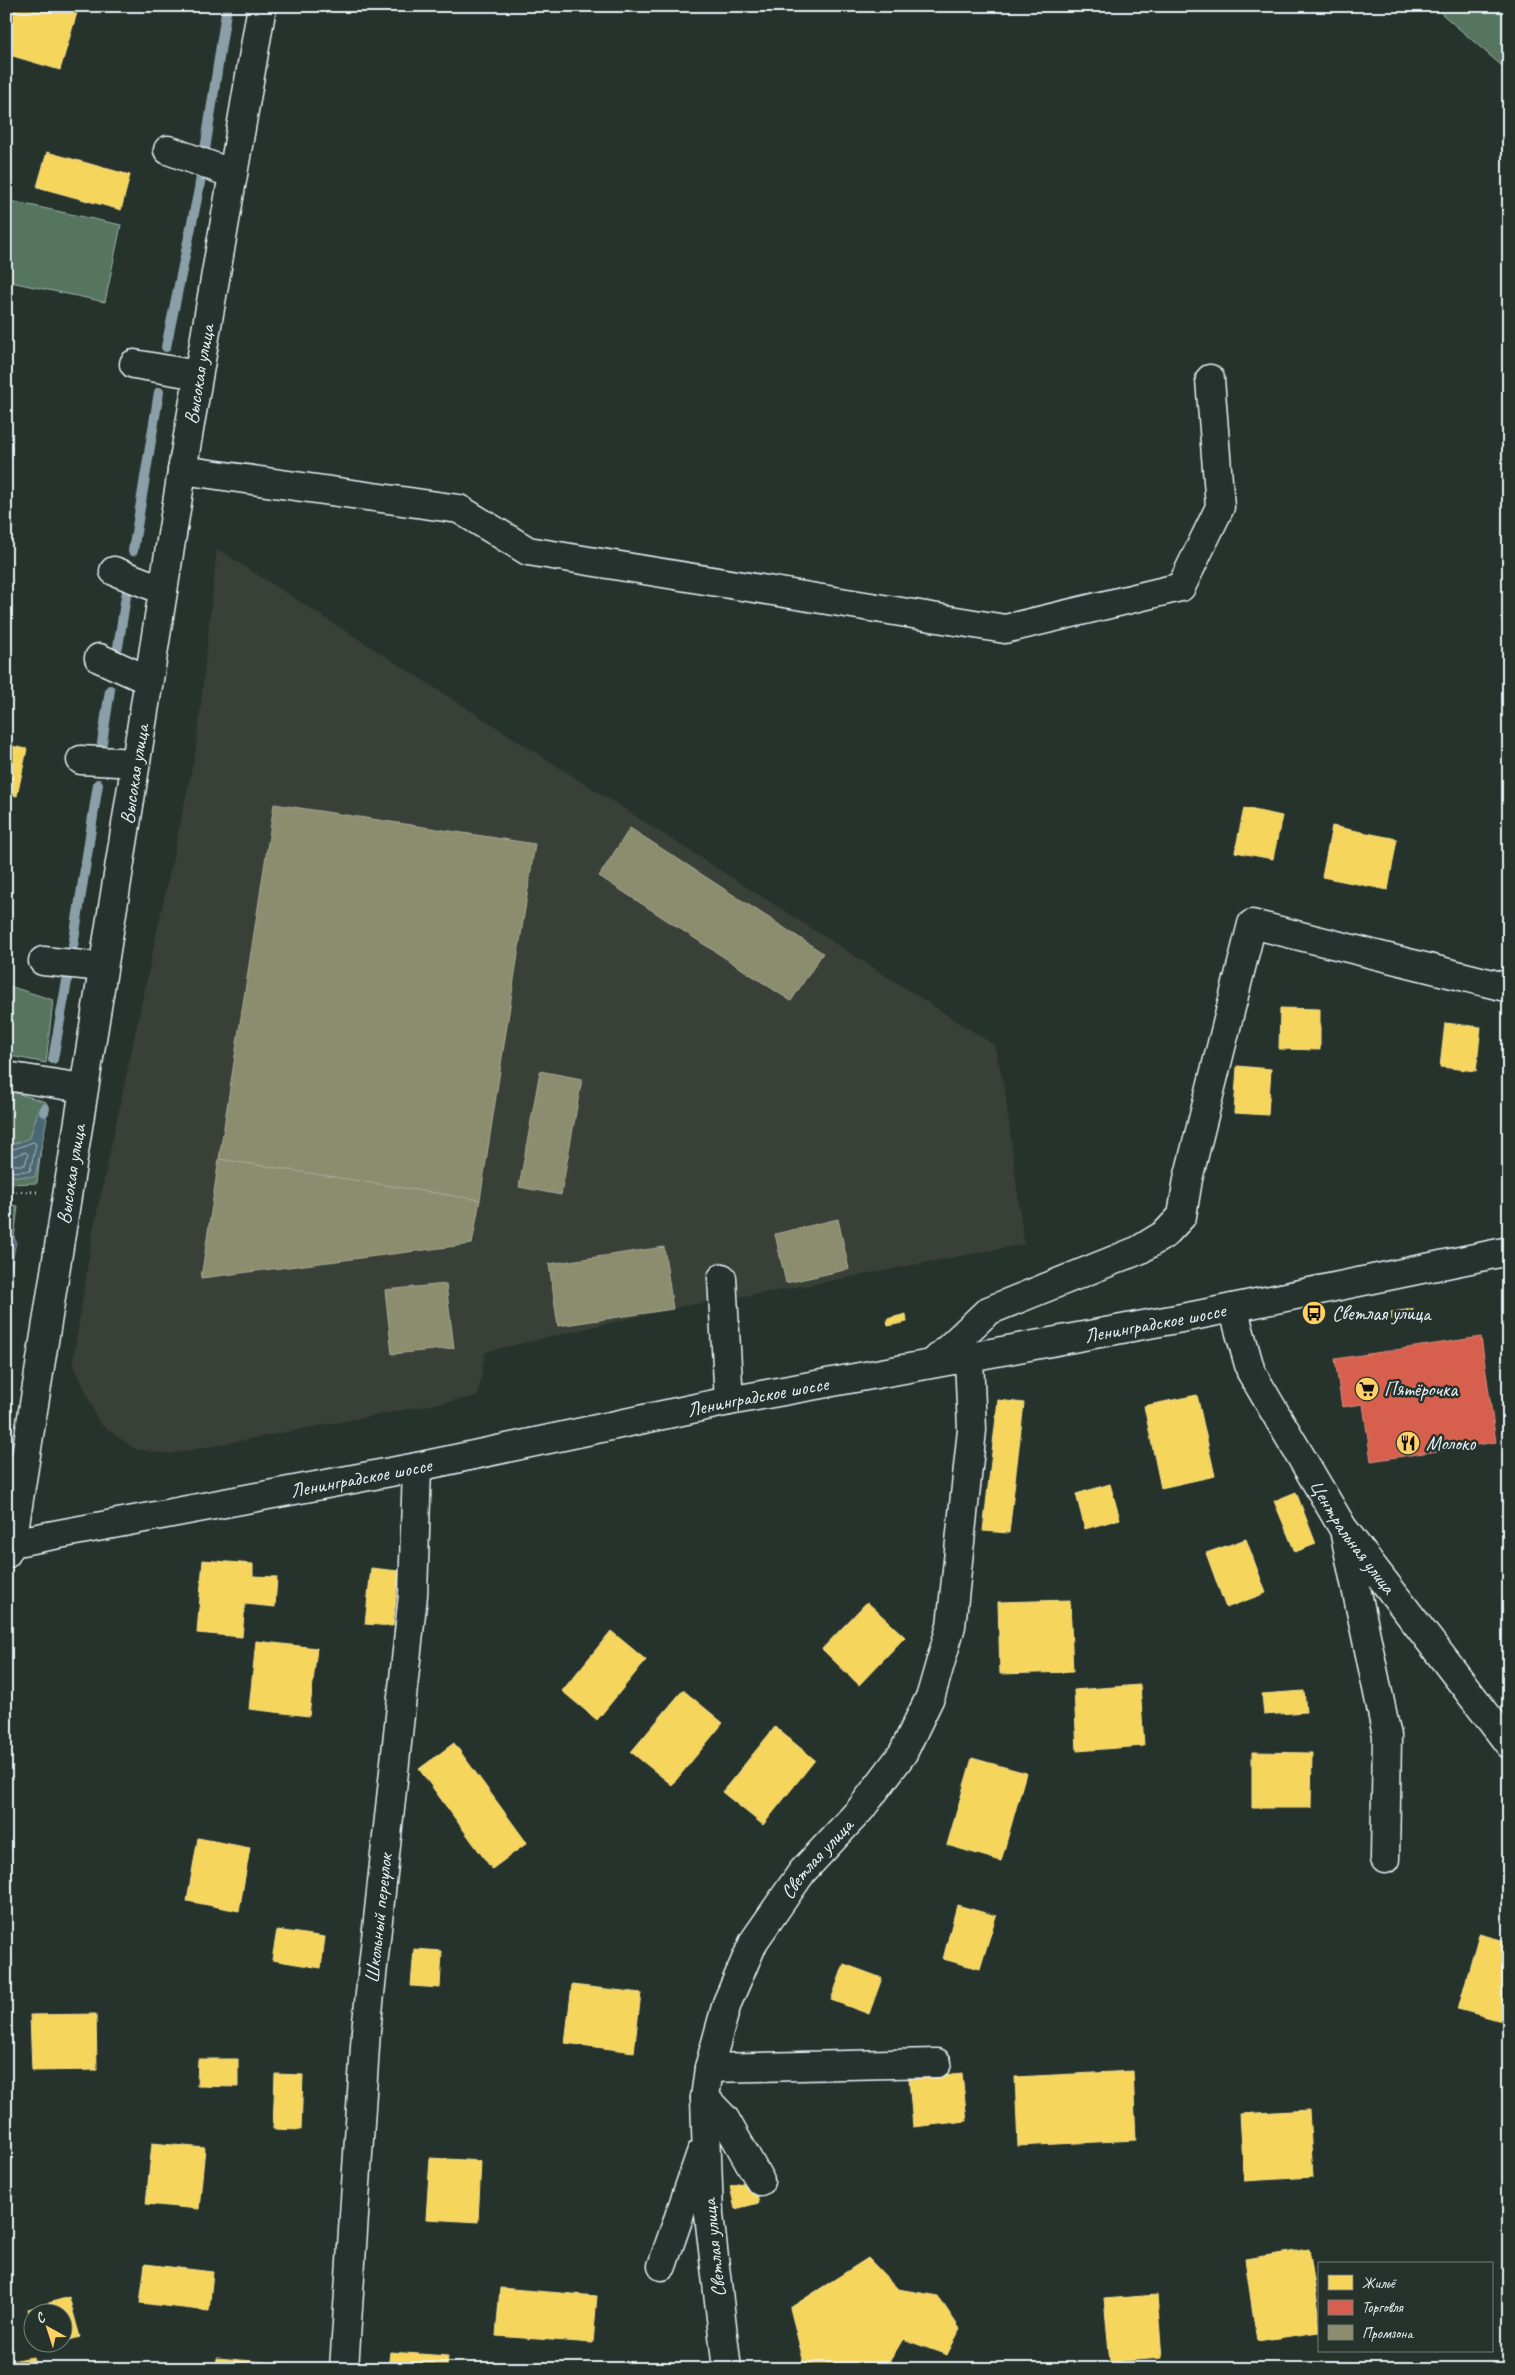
<svg xmlns="http://www.w3.org/2000/svg" width="1515" height="2375" font-family="Caveat,sans-serif">
<style>
.built{fill:#394137}
.green{fill:#55745e;stroke:#9eb2ab}
.water{fill:#4c6872;stroke:#8a9fa8}
.homes{fill:#f6d55c;stroke:#f2dd8b}
.shops{fill:#d6604d;stroke:#db8c80}
.industry{fill:#8c8c6e;stroke:#a8aa97}
.lines{fill:none;stroke-linecap:round;stroke-linejoin:round}
.shore{stroke:#aabac2;stroke-width:1}
.stream{stroke:#8a9fa8;stroke-width:10}
.minor-casing{stroke:#e8f1f8;stroke-width:31}
.major-casing{stroke:#e8f1f8;stroke-width:31}
.path{stroke:#e8f1f8;stroke-width:3;stroke-dasharray:1 4;stroke-linecap:butt}
.minor{stroke:#26332d;stroke-width:28}
.major{stroke:#26332d;stroke-width:28}
.labels{text-anchor:middle;dominant-baseline:central;stroke-width:5;stroke-linejoin:round;paint-order:stroke}
.street-label{font-size:20px;fill:#e8f1f8;stroke:#26332d}
.poi-label{font-size:20px;fill:#e8f1f8;stroke:#26332d;text-anchor:start}
</style>
<rect width="100%" height="100%" fill="#26332d"/>
<filter id="ink" filterUnits="userSpaceOnUse"><feTurbulence type="fractalNoise" baseFrequency=".02" numOctaves="2"/><feDisplacementMap in="SourceGraphic" scale="10" xChannelSelector="R" yChannelSelector="G"/><feConvolveMatrix kernelMatrix="1 2 1 2 8 2 1 2 1" color-interpolation-filters="sRGB"/></filter>
<g filter="url(#ink)">
<path class="built" d="M217,549L994,1045L1004,1084L1024,1244L787,1289L683,1306L485,1352L478,1396L170,1454L135,1449L99,1423L73,1362L93,1231L196,750Z"/>
<g class="green">
<path d="M1436,6H1509V72L1442,14Z"/>
<path d="M6,200L121,225L105,302L6,281Z"/>
<path d="M6,985L53,1000L46,1063L6,1055Z"/>
<path d="M6,1090L46,1102L37,1183L6,1184Z"/>
<path d="M6,1205L18,1206L6,1303Z"/>
</g>
<g class="water">
<path d="M38,1110L44,1112L47,1119L35,1177L6,1176V1142L13,1144L30,1138Z"/>
<path d="M6,1224L16,1241L6,1295Z"/>
</g>
<g class="homes">
<path d="M7,6H79L60,70L6,54Z"/>
<path d="M47,152L130,175L121,210L37,187Z"/>
<path d="M6,745L27,749L17,796L6,794Z"/>
<path d="M1244,808L1282,816L1273,859L1235,852Z"/>
<path d="M1332,826L1397,839L1388,890L1322,877Z"/>
<path d="M1280,1008L1320,1009V1050L1279,1049Z"/>
<path d="M1445,1023L1481,1027L1476,1071L1440,1067Z"/>
<path d="M1237,1066L1271,1069L1268,1115L1234,1113Z"/>
<path d="M1413,1309V1316L1392,1320L1391,1312Z"/>
<path d="M906,1314L907,1322L888,1326L887,1319Z"/>
<path d="M1197,1395L1215,1476L1161,1488L1144,1406Z"/>
<path d="M998,1400L1024,1403L1009,1533L983,1531Z"/>
<path d="M1110,1484L1120,1519L1085,1529L1076,1494Z"/>
<path d="M1296,1492L1316,1544L1295,1552L1274,1501Z"/>
<path d="M1246,1539L1266,1593L1226,1608L1206,1553Z"/>
<path d="M203,1560L253,1564V1576L277,1577L275,1607L245,1604L242,1637L197,1633Z"/>
<path d="M371,1568L399,1571L393,1626L365,1624Z"/>
<path d="M1070,1600L1073,1672L1000,1674L998,1602Z"/>
<path d="M867,1602L905,1637L859,1685L822,1649Z"/>
<path d="M611,1631L646,1660L597,1720L562,1691Z"/>
<path d="M256,1641L317,1648L309,1716L249,1709Z"/>
<path d="M1140,1685L1144,1746L1077,1751L1074,1690Z"/>
<path d="M683,1690L723,1723L672,1785L631,1752Z"/>
<path d="M1304,1691L1306,1712L1264,1715L1262,1694Z"/>
<path d="M775,1727L815,1760L763,1825L722,1792Z"/>
<path d="M454,1743L527,1843L492,1869L419,1769Z"/>
<path d="M1252,1752L1312,1753L1311,1808H1252Z"/>
<path d="M972,1758L1026,1773L1001,1861L947,1845Z"/>
<path d="M198,1838L250,1848L239,1911L187,1901Z"/>
<path d="M957,1905L996,1916L980,1969L943,1959Z"/>
<path d="M277,1930L325,1937L321,1968L272,1960Z"/>
<path d="M1479,1934L1509,1942V2023L1458,2009Z"/>
<path d="M414,1949L442,1951L440,1988L411,1986Z"/>
<path d="M844,1964L882,1978L869,2014L831,2000Z"/>
<path d="M572,1985L641,1993L634,2052L565,2043Z"/>
<path d="M96,2014L97,2070L32,2071L30,2015Z"/>
<path d="M198,2059H238V2087L197,2086Z"/>
<path d="M1133,2071L1136,2140L1018,2146L1015,2077Z"/>
<path d="M962,2073L967,2121L913,2127L909,2079Z"/>
<path d="M275,2074L303,2075L301,2130L273,2129Z"/>
<path d="M1309,2110L1313,2177L1244,2181L1240,2114Z"/>
<path d="M152,2143L205,2148L199,2209L146,2204Z"/>
<path d="M430,2158L481,2161L478,2222L426,2219Z"/>
<path d="M754,2180L759,2203L735,2209L730,2186Z"/>
<path d="M1309,2249L1319,2311V2332L1257,2341L1245,2259Z"/>
<path d="M868,2258L898,2289L938,2296L960,2329L947,2355L903,2339L885,2369H800L803,2359L790,2308Z"/>
<path d="M145,2264L213,2272L209,2311L140,2303Z"/>
<path d="M500,2288L597,2296L593,2343L496,2336Z"/>
<path d="M1157,2295L1162,2358L1110,2362L1104,2299Z"/>
<path d="M69,2297L80,2337L62,2342V2312H32V2327L28,2309Z"/>
<path d="M37,2342H61L38,2348Z"/>
<path d="M390,2352L448,2356L447,2369H388Z"/>
<path d="M33,2357L36,2369H6V2362Z"/>
<path d="M217,2358L288,2364V2369H216Z"/>
</g>
<path class="shops" d="M1481,1337L1496,1442L1371,1461L1363,1404L1342,1407L1335,1359Z"/>
<g class="industry">
<path d="M274,804L535,844L480,1200L219,1159Z"/>
<path d="M630,828L823,953L791,1001L599,876Z"/>
<path d="M540,1071L582,1079L561,1195L519,1187Z"/>
<path d="M219,1159L480,1200L472,1244L201,1278Z"/>
<path d="M838,1219L849,1269L786,1283L775,1234Z"/>
<path d="M664,1247L673,1309L558,1326L549,1264Z"/>
<path d="M446,1284L454,1348L392,1354L385,1290Z"/>
</g>
<g class="lines">
<g class="shore">
<path d="M6,1147L14,1149L33,1142L36,1144L30,1171L6,1172"/>
<path d="M6,1154L14,1156L25,1152L28,1154L25,1165H6"/>
</g>
<g class="stream">
<path d="M166,347L199,189L227,6"/>
<path d="M133,551L159,392"/>
<path d="M118,647L128,584"/>
<path d="M102,743L110,690"/>
<path d="M73,946L98,784"/>
<path d="M53,1059L67,981"/>
<path d="M44,1112L45,1108"/>
</g>
<g class="minor-casing">
<g id="minor">
<path d="M168,150L233,174"/>
<path d="M134,364L198,375"/>
<path d="M182,470L459,509L528,551L1005,629L1181,587L1220,507L1210,379"/>
<path d="M114,571L163,590"/>
<path d="M99,658L148,680"/>
<path d="M81,760L135,763"/>
<path d="M43,961L103,967"/>
<path d="M6,1076L83,1088"/>
<path d="M722,1278L729,1401"/>
<path id="s1" d="M1233,1308L1251,1372L1343,1528L1509,1744"/>
<path d="M933,1363L988,1311L1139,1250L1165,1234L1182,1216L1188,1179L1252,924L1509,988"/>
<path d="M1345,1535L1387,1736L1385,1859"/>
<path id="s2" d="M6,1554L12,1543L184,459L262,6"/>
<path d="M709,2068L937,2063"/>
<path d="M705,2098L725,2119L760,2181"/>
<path d="M662,2266L701,2153"/>
<path id="s3" d="M344,2369L366,2031L413,1595L417,1467"/>
<path id="s4" d="M727,2369L709,2215L705,2098L709,2068L727,2003L754,1941L802,1872L860,1810L903,1753L931,1695L951,1626L972,1430L969,1357"/>
</g>
</g>
<g class="major-casing">
<g id="major">
<path id="s5" d="M6,1544L417,1467L729,1401L1198,1315L1509,1251"/>
</g>
</g>
<path class="path" d="M6,1191L38,1192"/>
<use href="#minor" class="minor"/>
<use href="#major" class="major"/>
</g>
</g>
<defs>
<g id="bus-disc" transform="scale(1.25)"><circle r="9.5" fill="#ffd166" stroke="#26332d"/><path d="M-5-6H5V4H4V6H2V4H-2V6H-4V4H-5ZM-3.5-4V0h7V-4ZM-3.5 1.2v1.5H-2V1.2ZM2 1.2v1.5H3.5V1.2Z" fill="#111"/></g>
<g id="supermarket-disc" transform="scale(1.25)"><circle r="9.5" fill="#ffd166" stroke="#26332d"/><path d="M-6-5.5h2.5l.6 2H6L4.5 2H-2.5L-4.4-4H-6ZM-1.5 3.2a1.3 1.3 0 1 0 .1 0ZM3 3.2a1.3 1.3 0 1 0 .1 0Z" fill="#111"/></g>
<g id="restaurant-disc" transform="scale(1.25)"><circle r="9.5" fill="#ffd166" stroke="#26332d"/><path d="M-5-6h1v4h1v-4h1v4h1v-4h1v5L-1.5 .5V6h-2V.5L-5-1ZM5-6V6H3V1.5H1.5Q1.5-4 5-6Z" fill="#111"/></g>
</defs>
<g fill-rule="evenodd">
<use href="#bus-disc" x="1314" y="1313"/>
<use href="#supermarket-disc" x="1367" y="1389"/>
<use href="#restaurant-disc" x="1408" y="1443"/>
</g>
<g class="labels">
<g class="street-label">
<text stroke="none"><textPath href="#s2" startOffset="1196">Высокая улица</textPath></text>
<text stroke="none"><textPath href="#s2" startOffset="791">Высокая улица</textPath></text>
<text stroke="none"><textPath href="#s2" startOffset="386">Высокая улица</textPath></text>
<text stroke="none"><textPath href="#s5" startOffset="1170">Ленинградское шоссе</textPath></text>
<text stroke="none"><textPath href="#s5" startOffset="766">Ленинградское шоссе</textPath></text>
<text stroke="none"><textPath href="#s5" startOffset="361">Ленинградское шоссе</textPath></text>
<text stroke="none"><textPath href="#s1" startOffset="260">Центральная улица</textPath></text>
<text stroke="none"><textPath href="#s4" startOffset="541">Светлая улица</textPath></text>
<text stroke="none"><textPath href="#s3" startOffset="452">Школьный переулок</textPath></text>
<text transform="translate(714 2248) rotate(-96)">Светлая улица</text>
</g>
<g class="poi-label">
<text x="1332" y="1313">Светлая улица</text>
<text x="1384" y="1389">Пятёрочка</text>
<text x="1426" y="1443">Молоко</text>
</g>
</g>
<rect width="1515" height="2375" fill="none" stroke="#26332d" stroke-width="25"/>
<rect x="12" y="12" width="1490" height="2350" fill="none" stroke="#e8f1f8" stroke-width="2" filter="url(#ink)"/>
<rect x="1318" y="2262" width="175" height="90" fill="#26332d" stroke="#747f7e"/>
<rect x="1328" y="2275" width="25" height="15" fill="#f6d55c" stroke="#747f7e"/>
<text x="1362" y="2288" font-size="15" fill="#e8f1f8">Жильё</text>
<rect x="1328" y="2300" width="25" height="15" fill="#d6604d" stroke="#747f7e"/>
<text x="1362" y="2312" font-size="15" fill="#e8f1f8">Торговля</text>
<rect x="1328" y="2325" width="25" height="15" fill="#8c8c6e" stroke="#747f7e"/>
<text x="1362" y="2338" font-size="15" fill="#e8f1f8">Промзона</text>
<g transform="translate(48 2328) rotate(321)"><circle r="24" fill="#26332d" stroke="#747f7e"/>
<path d="M0-4L9 19L0 12L-9 19Z" fill="#ffd166"/>
<text y="-8" font-size="14" font-weight="bold" text-anchor="middle" fill="#e8f1f8">С</text>
</g>
</svg>
